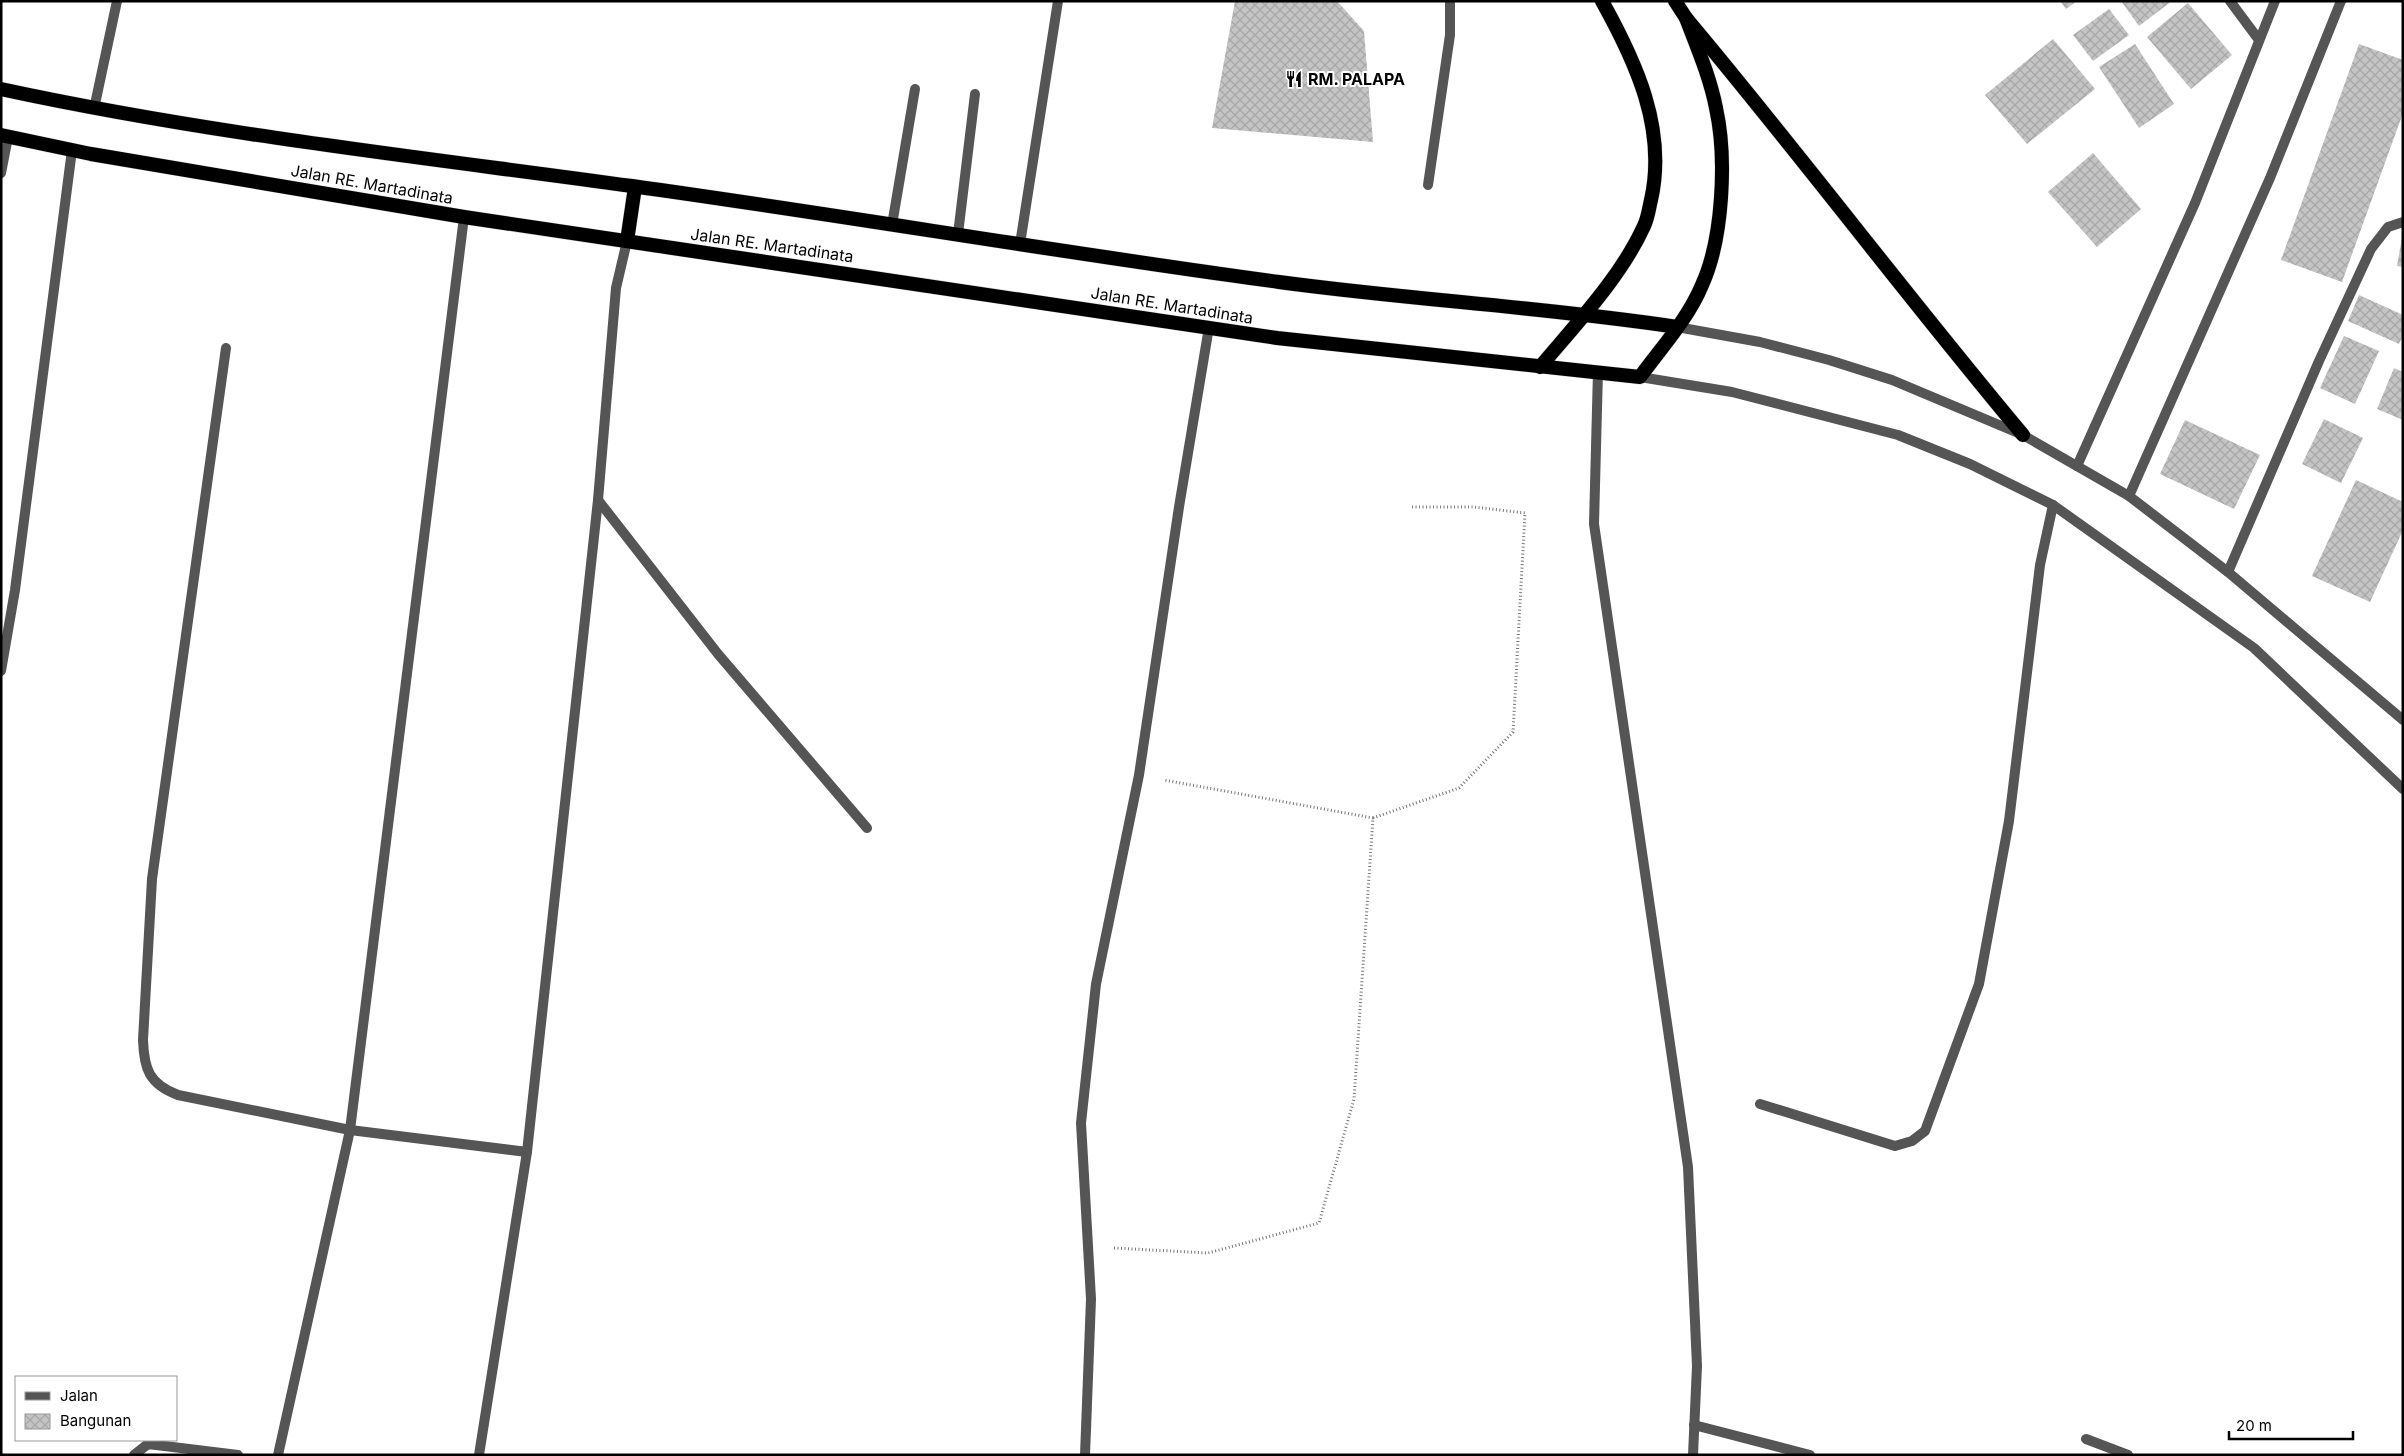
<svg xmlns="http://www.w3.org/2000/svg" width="2404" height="1456" font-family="Inter,sans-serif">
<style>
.building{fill:url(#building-cross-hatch)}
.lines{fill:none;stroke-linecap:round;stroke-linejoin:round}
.trunk-casing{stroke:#dbdbdb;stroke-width:15}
.path{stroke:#777;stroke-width:3;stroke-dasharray:1 2.5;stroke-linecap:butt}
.service{stroke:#555;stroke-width:10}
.minor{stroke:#555;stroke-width:10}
.tertiary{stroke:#555;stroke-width:10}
.trunk{stroke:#000;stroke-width:14}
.labels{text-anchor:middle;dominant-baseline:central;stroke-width:4;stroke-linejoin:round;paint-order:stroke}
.poi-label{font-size:16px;font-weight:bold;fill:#000;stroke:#fff;text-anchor:start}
.street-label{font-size:16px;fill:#000;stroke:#fff}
</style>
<defs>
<pattern id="building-cross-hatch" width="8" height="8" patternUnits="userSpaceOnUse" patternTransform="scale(1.25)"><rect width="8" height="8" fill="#c4c4c4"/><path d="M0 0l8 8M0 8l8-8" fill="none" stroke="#a7a7a7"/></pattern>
</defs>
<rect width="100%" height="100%" fill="#fff"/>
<g class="building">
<path d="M1235,1H1337L1364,31L1373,142L1212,128Z"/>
<path d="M2060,1H2077L2066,9Z"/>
<path d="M2121,1H2172L2139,26Z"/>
<path d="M2188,3L2232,55L2191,89L2147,37Z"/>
<path d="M2109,9L2129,35L2093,61L2073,35Z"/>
<path d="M2053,39L2095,89L2027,144L1985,95Z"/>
<path d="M2135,44L2174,104L2139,128L2099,67Z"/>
<path d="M2359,44L2403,60V113L2342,282L2281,260Z"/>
<path d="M2093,153L2141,209L2097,247L2048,192Z"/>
<path d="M2402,237H2403V267L2397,266Z"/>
<path d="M2359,295L2403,315V335L2399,344L2348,321Z"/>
<path d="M2344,336L2379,351L2355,404L2320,388Z"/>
<path d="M2394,368L2403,372V420L2377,409Z"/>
<path d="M2324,419L2363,438L2341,483L2302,464Z"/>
<path d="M2185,420L2260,455L2234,509L2160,474Z"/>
<path d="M2356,480L2403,502V530L2370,602L2312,576Z"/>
</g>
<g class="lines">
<g class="trunk-casing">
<g id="trunk">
<path d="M1675,1L1686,18C1801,155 1908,298 2023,435"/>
<path d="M1,89C209,134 421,157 632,186C848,216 1063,253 1279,282C1412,300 1545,307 1677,327"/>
<path d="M1,135L91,154L464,217L1277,338L1640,377C1661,348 1688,319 1702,285C1723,239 1727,158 1716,108C1710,77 1697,47 1686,18"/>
<path d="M627,241L635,187"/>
<path d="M1540,367C1576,324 1621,277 1644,226C1648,218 1649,208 1651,200C1667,129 1636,62 1602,1"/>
</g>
</g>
<g class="path">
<path d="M1373,818L1459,788L1513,732L1525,513L1474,507H1410"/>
<path d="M1114,1248L1208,1253L1319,1223L1354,1099L1373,818L1164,780"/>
</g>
<g class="service">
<path d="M94,109L117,1"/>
<path d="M1,173L8,137"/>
<path d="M1428,185L1450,35V1"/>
<path d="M892,225L915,89"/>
<path d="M958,234L975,94"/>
<path d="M1020,244L1058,1"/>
<path d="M226,348L152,879L143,1040C144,1069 149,1084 178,1095L350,1130L527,1152"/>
<path d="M598,500L718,654L867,828"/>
<path d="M1760,1104L1895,1146L1912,1141L1925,1131L1979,984L2009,821L2040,565L2053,505"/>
<path d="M1694,1425L1810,1455"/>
<path d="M2086,1439L2128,1455"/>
<path d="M134,1455L148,1444L238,1455"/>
<path d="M278,1455L350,1130L464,217"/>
<path d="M479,1455L527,1152L598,500L616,288L627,241"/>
<path d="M1085,1455L1091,1299L1081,1123L1096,984L1139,775L1179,507L1209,327"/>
</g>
<g class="minor">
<path d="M2230,1L2259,40"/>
<path d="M1598,371L1594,524L1688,1167L1697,1366L1693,1455"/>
<path d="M2077,466L2195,203L2275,1"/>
<path d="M2129,496L2270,178L2341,1"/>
<path d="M2228,572L2319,361L2371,249L2388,227L2403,222"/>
<path d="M1,671L15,590L72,150"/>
</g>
<g class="tertiary">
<path d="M1677,327L1760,342L1829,360L1892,380L2023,435L2129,496L2228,572L2403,720"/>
<path d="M1640,377L1732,392L1898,435L1970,464L2053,505L2254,648L2403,789"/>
</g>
<use href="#trunk" class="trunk"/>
</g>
<defs>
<g id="restaurant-bare" transform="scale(1.35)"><path d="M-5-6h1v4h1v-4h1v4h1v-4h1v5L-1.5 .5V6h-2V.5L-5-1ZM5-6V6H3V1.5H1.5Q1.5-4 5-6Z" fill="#000" stroke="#fff" stroke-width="2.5" paint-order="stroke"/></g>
</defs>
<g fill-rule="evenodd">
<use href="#restaurant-bare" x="1294" y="79"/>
</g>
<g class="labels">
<g class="poi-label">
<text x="1308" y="79">RM. PALAPA</text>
</g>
<g class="street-label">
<text transform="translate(372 184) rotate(10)">Jalan RE. Martadinata</text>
<text transform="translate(772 245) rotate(8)">Jalan RE. Martadinata</text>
<text transform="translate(1172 305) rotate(9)">Jalan RE. Martadinata</text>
</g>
</g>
<rect width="2404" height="1456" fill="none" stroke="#000000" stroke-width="5"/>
<rect x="15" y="1376" width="162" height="65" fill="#ffffff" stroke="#999999"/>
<rect x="25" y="1392" width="25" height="8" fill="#555555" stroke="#999999"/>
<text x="60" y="1401" font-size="15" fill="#000000">Jalan</text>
<rect x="25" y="1414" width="25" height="15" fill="url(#building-cross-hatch)" stroke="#999999"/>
<text x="60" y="1426" font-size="15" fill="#000000">Bangunan</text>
<path d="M2229 1431v8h124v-8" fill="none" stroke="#000000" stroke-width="2.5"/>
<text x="2236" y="1431" font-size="15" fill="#000000" stroke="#ffffff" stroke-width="4" paint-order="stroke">20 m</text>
</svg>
